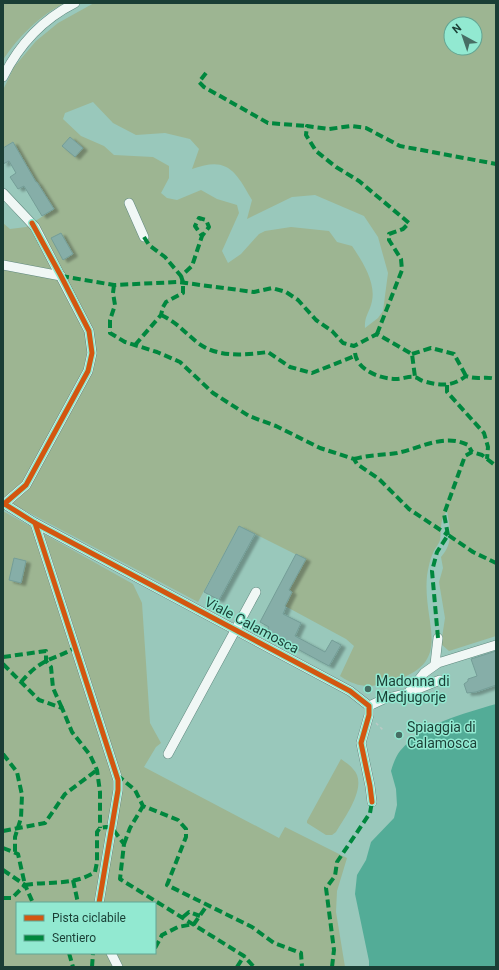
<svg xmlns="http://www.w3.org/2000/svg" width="499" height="970" font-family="Roboto,sans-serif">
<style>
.green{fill:#9db592;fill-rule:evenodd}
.water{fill:#53ac97}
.building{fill:#86aea8;stroke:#749d97;filter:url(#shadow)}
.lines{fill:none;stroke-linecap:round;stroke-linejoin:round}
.minor-casing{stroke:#5f887e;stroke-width:10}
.path{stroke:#bbc9c5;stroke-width:1.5;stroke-dasharray:3 3;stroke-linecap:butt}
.minor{stroke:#f0f7f5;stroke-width:9}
.quiet{stroke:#00873e;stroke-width:4;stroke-dasharray:8 4;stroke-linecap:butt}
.cycleway-casing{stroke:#92e9d1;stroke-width:8}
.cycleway{stroke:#d35610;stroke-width:5}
.poi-dot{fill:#466e64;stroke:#92e9d1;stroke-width:1.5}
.labels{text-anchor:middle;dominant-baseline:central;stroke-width:3;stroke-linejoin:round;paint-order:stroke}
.street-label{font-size:14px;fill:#1a3e35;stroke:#92e9d1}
.poi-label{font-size:14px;fill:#1a3e35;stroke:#92e9d1;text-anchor:start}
</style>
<defs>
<filter id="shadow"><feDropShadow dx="4.5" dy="2.5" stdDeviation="1" flood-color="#0004"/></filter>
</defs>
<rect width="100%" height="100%" fill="#99c8bb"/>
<g class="green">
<path d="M3,3H65C40,15 18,37 3,60Z"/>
<path d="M94,3H496V636L449,651L441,644L445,618L439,582L443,568L441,557C454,542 450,529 447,511C439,522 442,527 440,540C439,544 435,548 433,553C430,559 428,569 427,576C422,625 457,664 389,682C369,688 358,688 340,676L354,646L346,639L285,606L289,600V590L305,559L239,526L198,602L3,499V223L10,229L26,227L54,209L34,180L13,142L4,147L3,90L14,67L36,41L58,23ZM451,24H475V48H451ZM93,102L113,123L136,135L165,133L190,139L199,149L192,169C227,156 235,170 252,200L247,219L292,197L315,195L364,216L378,237L388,273L383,311L378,318L365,328C364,316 370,312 372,301C376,282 362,261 352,246L337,242L329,231L291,227L265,231L259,234L241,254L228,263L222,251L239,213L237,205L217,199L201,190L177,200L167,198L161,193L169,178V166L153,157L114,155L104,146L81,136L63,119L65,113Z"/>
<path d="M3,511L133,584L142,603L150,723L161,743L156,747L144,767L279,838L285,827L347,858L337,891L336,912L345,967H3ZM17,903H155V953H17Z"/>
<path d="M341,759C345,762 350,765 353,769C369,785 345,817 336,832L332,835H326L307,823V821Z"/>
</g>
<path class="water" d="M496,704V967H369V961L355,894L357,875L366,860L371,842L394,818L397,805L396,789L391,771C393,764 396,756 400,751C424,723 462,714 496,704Z"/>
<g class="building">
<path d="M70,137L83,148L75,157L62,146Z"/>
<path d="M13,142L36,182H37L54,209L42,216L24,186L18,189L10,177L16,173L9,161L3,164V148Z"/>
<path d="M61,233L73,254L63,260L51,238Z"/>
<path d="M239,526L255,534L219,600L204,592Z"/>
<path d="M296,554L306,559L289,590L292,592L285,606L286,607L283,614L301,623L295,636L325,652L332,640L341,645L329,666L266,632L269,627L260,622Z"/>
<path d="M14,558L26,561L21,583L9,580Z"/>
<path d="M496,651V685L476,692L467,693L464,684L468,681V679L477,676L471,659Z"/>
</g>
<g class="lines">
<g class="minor-casing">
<g id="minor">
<path d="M3,77C19,45 43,19 75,3"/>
<path d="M3,193L35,227L89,331L92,353L88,371L26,485L4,504"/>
<path d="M129,203L144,237"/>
<path d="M3,265L61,276"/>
<path d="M3,503L35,523L350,691L369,706V715L361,743L370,786L372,802"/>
<path d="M35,523L118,780V790L99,903"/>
<path d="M435,664L438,638"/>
<path d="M410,692L440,680"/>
<path d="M369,706L384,699L408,693L424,673L438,663L496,645"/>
<path d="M168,754L256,592"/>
<path d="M111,953L118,967"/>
</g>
</g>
<path class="path" d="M376,723L384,731"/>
<use href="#minor" class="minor"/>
<g class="quiet">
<path d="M206,73L199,82L204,87L268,123L307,126"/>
<path d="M144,237L149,245L165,257L181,276"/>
<path d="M61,276L114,285L178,282L254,292L272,288L286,292L298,300L316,320L332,331L343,343L354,346L377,334L412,354L415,377"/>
<path d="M114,285L113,293L115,305L110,320V333L125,342L157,352L180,362L213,393L249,416L276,426L320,448L354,459L357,464L379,479L409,509L448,535"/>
<path d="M161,315C178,323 184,332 198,343C218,358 245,355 268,352L290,367L312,373L355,356"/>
<path d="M377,334L402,270L401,259L389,240V234L403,229L409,223L359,181L336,167L316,151L306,135L307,126L329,129L351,126L366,128L400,146L496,164"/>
<path d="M135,345L161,315L163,307L166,302L183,293V282L181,276L192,266L202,236L195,226L199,218L206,220L209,227L202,236"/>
<path d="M355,353C357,370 380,379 396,379C402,379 409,376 414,377C417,377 420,380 423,381C440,386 452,387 466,376C476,380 486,376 496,379"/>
<path d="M412,354L431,348L454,354L466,376"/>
<path d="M447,385V392L484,433L488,447L487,459"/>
<path d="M354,459C368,455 383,455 397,453C421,448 444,433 468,445L472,452"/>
<path d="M448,535L444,514L465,456L472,452L482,455L496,466"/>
<path d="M438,638L432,571L437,552L448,535L473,552L496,563"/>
<path d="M3,657L46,651V661L51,667L53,688L62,708"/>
<path d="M3,664L39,700L62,708L72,732L90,755L97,770L100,792V828"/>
<path d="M21,682C29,673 35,667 46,661C56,656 66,654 75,647"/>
<path d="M3,754L17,772L22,795L21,818L15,837V853"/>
<path d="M117,775L135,790L143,806L178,820L186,829V837L167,885L252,927L274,943L301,953L302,967"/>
<path d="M3,831L45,823L65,794L97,770"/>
<path d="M124,844L130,828L143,806"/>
<path d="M3,848L18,854L25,885C48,881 74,886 95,872L97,862V832L100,828L106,827L112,828L124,844L120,879L244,956L254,967"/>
<path d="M3,870L25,885L33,903"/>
<path d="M73,880L78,903"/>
<path d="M3,898H12L25,885"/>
<path d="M183,917L189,912L200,916"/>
<path d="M155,948L162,935L178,927L194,924L208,904"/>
<path d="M69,953L73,967"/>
<path d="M92,967L93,953"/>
<path d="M237,967L244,956"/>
<path d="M332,967L334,950L326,888L335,876L337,862L370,813L372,802"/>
</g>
<g class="cycleway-casing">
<g id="cycleway">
<path d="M3,503L35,523L350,691L369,706V715L361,743L370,786L372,802"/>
<path d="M4,504L26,485L88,371L92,353L89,331L61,276L32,223"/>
<path d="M35,523L118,780V790L99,903"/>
</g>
</g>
<use href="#cycleway" class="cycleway"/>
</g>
<g class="poi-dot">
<circle cx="368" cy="689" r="4"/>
<circle cx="399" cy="735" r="4"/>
</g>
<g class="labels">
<g class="street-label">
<text transform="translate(252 625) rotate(28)">Viale Calamosca</text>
</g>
<g class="poi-label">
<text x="376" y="681">Madonna di<tspan x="376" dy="16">Medjugorje</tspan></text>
<text x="407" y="727">Spiaggia di<tspan x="407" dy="16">Calamosca</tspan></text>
</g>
</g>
<rect width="499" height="970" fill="none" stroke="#1a3e35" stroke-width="8"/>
<rect x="16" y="902" width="140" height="52" fill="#92e9d1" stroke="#62a593"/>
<rect x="24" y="915" width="20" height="6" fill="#d35610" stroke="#62a593"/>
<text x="52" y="922" font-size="12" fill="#1a3e35">Pista ciclabile</text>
<rect x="24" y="935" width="20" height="6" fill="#00873e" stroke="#62a593"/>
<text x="52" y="942" font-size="12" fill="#1a3e35">Sentiero</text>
<g transform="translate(463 36) rotate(320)"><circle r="19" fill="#92e9d1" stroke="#62a593"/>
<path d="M0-3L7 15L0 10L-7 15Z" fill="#466e64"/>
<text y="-6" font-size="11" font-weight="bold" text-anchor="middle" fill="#1a3e35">N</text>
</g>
</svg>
